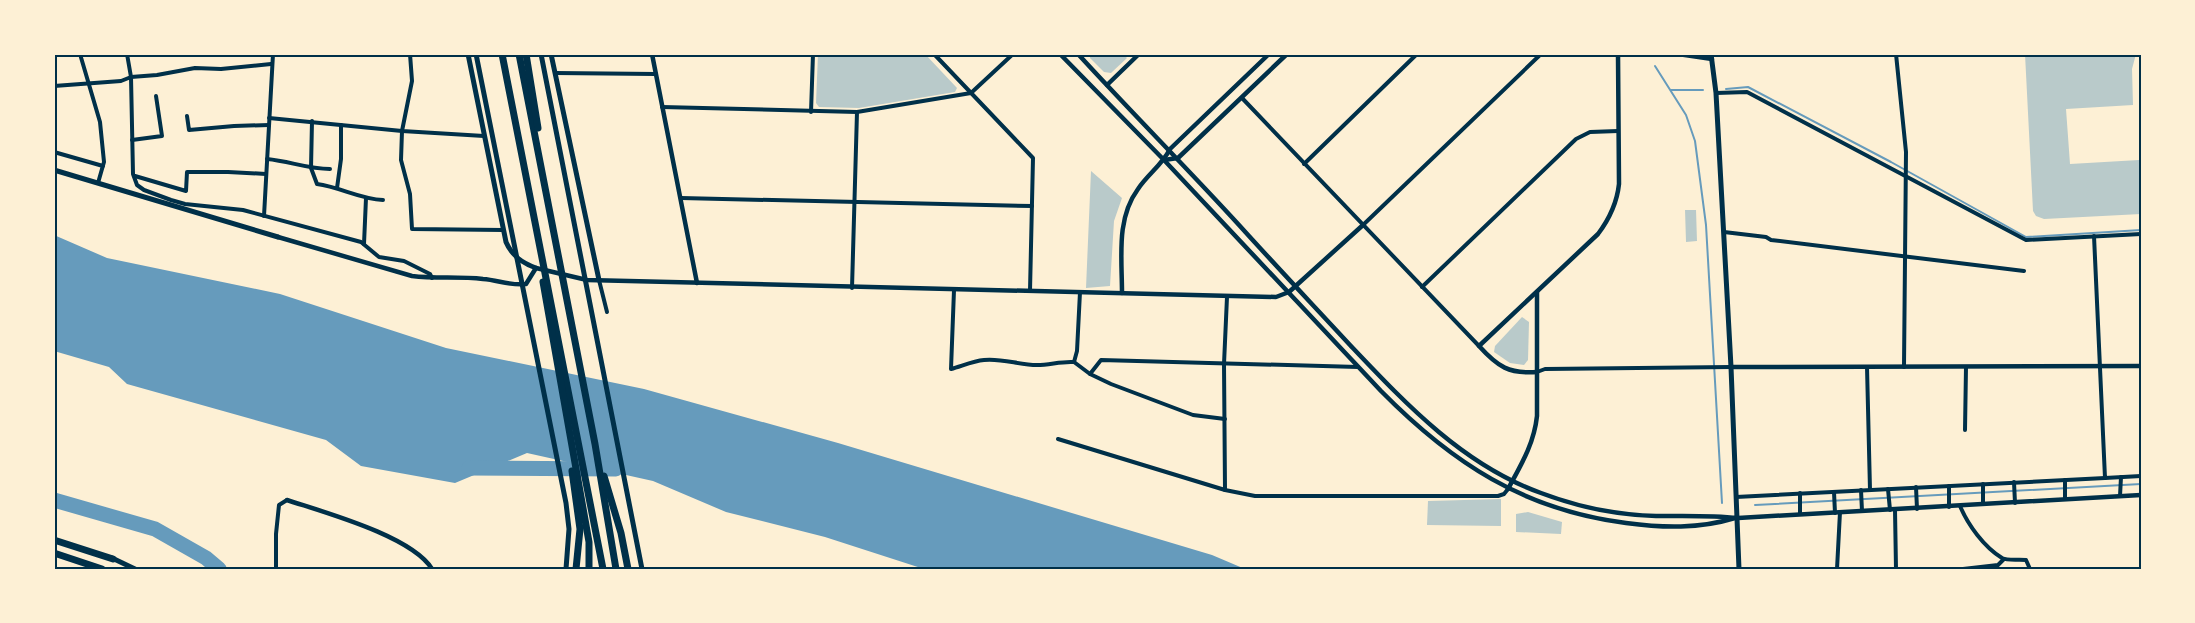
<svg xmlns="http://www.w3.org/2000/svg" width="2195" height="623" font-family="'DM Sans',sans-serif">
<style>
.green{fill:#b9caca}
.water{fill:#669bbc}
.lines{fill:none;stroke-linecap:round;stroke-linejoin:round}
.stream{stroke:#669bbc;stroke-width:2}
.river{stroke:#669bbc;stroke-width:15}
.minor{stroke:#003049;stroke-width:4}
.tertiary{stroke:#003049;stroke-width:4.5}
.secondary{stroke:#003049;stroke-width:5}
.primary{stroke:#003049;stroke-width:5}
.motorway{stroke:#003049;stroke-width:7}
.neatline{fill:none;stroke:#003049;stroke-width:2}
</style>
<rect width="100%" height="100%" fill="#fdf0d5"/>
<g class="green">
<path d="M818,54H925L957,88L955,92L859,108L819,107L816,103Z"/>
<path d="M1090,54H1123L1127,58L1111,73L1104,72L1090,58Z"/>
<path d="M2025,54H2136L2132,69L2133,105L2066,109L2070,164L2139,160L2141,164V214L2044,219L2036,216L2033,211Z"/>
<path d="M1091,171L1122,198L1114,221L1110,286L1086,288Z"/>
<path d="M1685,210H1696L1697,241L1686,242Z"/>
<path d="M1522,317L1529,322L1528,360L1524,365L1510,363L1494,352L1495,346Z"/>
<path d="M1501,499V526L1427,525L1428,501Z"/>
<path d="M1528,512L1562,522L1561,534L1516,532V514Z"/>
</g>
<path class="water" d="M54,235L107,258L280,294L446,348L644,389L838,443L1212,555L1245,569H924L825,537L726,512L653,481L527,453L455,483L361,466L326,440L127,384L109,367L54,351Z"/>
<g class="lines">
<g class="stream">
<path d="M1655,66L1686,115L1695,141L1706,225L1722,503"/>
<path d="M1726,89L1748,87L1891,162L2026,237L2141,230"/>
<path d="M1671,90H1703"/>
<path d="M1755,505L2141,484"/>
</g>
<g class="river">
<path d="M469,468L616,469"/>
<path d="M54,500L155,529L206,558L219,569"/>
</g>
<g class="minor">
<path d="M80,54L100,122L104,162L98,183"/>
<path d="M127,54L131,77L133,174L137,185L144,190L171,200L185,204L243,210L361,242L379,257L404,261L430,274L432,278"/>
<path d="M410,54L412,81L402,131L401,160L410,194L412,229L503,230"/>
<path d="M934,54L1033,158L1030,291"/>
<path d="M1896,54L1906,152L1904,367"/>
<path d="M555,73L656,74"/>
<path d="M54,86L121,81L131,77L157,75L195,68L221,69L271,64"/>
<path d="M1716,93L1747,92L2026,240L2141,234"/>
<path d="M1242,98L1479,346"/>
<path d="M662,107L857,112L971,93L1013,54"/>
<path d="M811,112L813,54"/>
<path d="M187,116L189,130L234,126L269,125"/>
<path d="M269,118L402,131L484,136"/>
<path d="M312,121L311,168L317,184C340,187 360,199 383,200"/>
<path d="M132,140L162,136L156,96"/>
<path d="M54,152L103,166"/>
<path d="M267,159C289,161 308,169 330,169"/>
<path d="M1304,164L1417,54"/>
<path d="M135,176L186,191L187,172H228L266,174"/>
<path d="M337,188L341,159V125"/>
<path d="M681,198L1032,206"/>
<path d="M264,216L273,54"/>
<path d="M1363,225L1541,54"/>
<path d="M1724,232L1766,237L1771,240L2024,271"/>
<path d="M2094,236L2105,478L2141,476"/>
<path d="M364,244L366,198"/>
<path d="M599,280L607,312"/>
<path d="M1422,287L1576,139L1590,132L1618,131"/>
<path d="M852,288L857,112"/>
<path d="M954,290L951,369C962,366 973,361 984,360C1002,358 1019,365 1037,365C1050,365 1061,361 1074,362L1077,351L1080,292"/>
<path d="M1074,362L1090,374L1111,384L1193,415L1225,419"/>
<path d="M1867,367L1870,490"/>
<path d="M1537,372L1545,369L1731,367"/>
<path d="M1090,374L1101,360L1358,367"/>
<path d="M1965,430L1966,367"/>
<path d="M1058,439L1225,490L1255,496H1498L1504,494L1508,489"/>
<path d="M2014,482L2015,503"/>
<path d="M1983,484V504"/>
<path d="M1949,486V507"/>
<path d="M1916,487L1917,509"/>
<path d="M1888,489L1890,510"/>
<path d="M1225,490L1224,364L1227,297"/>
<path d="M1861,490L1862,511"/>
<path d="M1834,492L1835,513"/>
<path d="M1800,493V514"/>
<path d="M2120,496L2121,477"/>
<path d="M1736,497L2105,478"/>
<path d="M2065,499V480"/>
<path d="M1960,506C1968,525 1984,547 2002,558C2008,561 2019,559 2026,560L2030,569"/>
<path d="M1895,510L1896,569"/>
<path d="M276,569V534L279,505L287,500"/>
<path d="M1837,569L1840,512"/>
<path d="M1963,569L1998,565L2004,559"/>
</g>
<g class="tertiary">
<path d="M652,54L697,283"/>
<path d="M1060,54L1164,160L1381,391C1452,463 1524,510 1626,523C1663,528 1699,529 1735,518"/>
<path d="M1078,54C1131,112 1186,167 1239,225C1276,266 1313,305 1350,345C1406,404 1463,465 1541,493C1578,507 1617,515 1656,516C1684,516 1710,515 1738,518L2141,495"/>
<path d="M1678,54L1712,59"/>
<path d="M1107,85L1139,54"/>
<path d="M1164,160L1178,158L1287,54"/>
<path d="M278,237L412,276C436,279 459,276 483,279C498,280 511,286 526,284L536,268L587,280L1276,297L1289,292L1363,225"/>
<path d="M1122,293C1122,257 1116,219 1138,189C1148,174 1162,165 1170,149L1269,54"/>
<path d="M1731,367L2141,366"/>
<path d="M1537,372C1509,374 1498,367 1479,346L1598,234C1610,218 1617,203 1619,184L1618,54"/>
<path d="M1508,489C1521,465 1534,444 1537,416V292"/>
<path d="M287,500C323,512 412,536 432,569"/>
</g>
<g class="secondary">
<path d="M54,170L278,237"/>
<path d="M112,558L135,569"/>
</g>
<g class="primary">
<path d="M468,54L506,242C512,256 522,263 536,268"/>
<path d="M476,54L566,503L569,529L566,569"/>
<path d="M541,54L642,569"/>
<path d="M551,54L599,280"/>
<path d="M1711,54L1716,93L1731,367L1739,569"/>
</g>
<g class="motorway">
<path d="M502,54L603,569"/>
<path d="M519,54L595,444L616,569"/>
<path d="M526,54L538,128"/>
<path d="M543,282L589,542V569"/>
<path d="M572,471L580,529L576,569"/>
<path d="M604,476L621,533L628,569"/>
<path d="M54,540L113,559"/>
<path d="M54,553L102,569"/>
</g>
</g>
<rect width="2195" height="623" fill="none" stroke="#fdf0d5" stroke-width="111"/>
<rect x="56" y="56" width="2084" height="512" class="neatline"/>
</svg>
